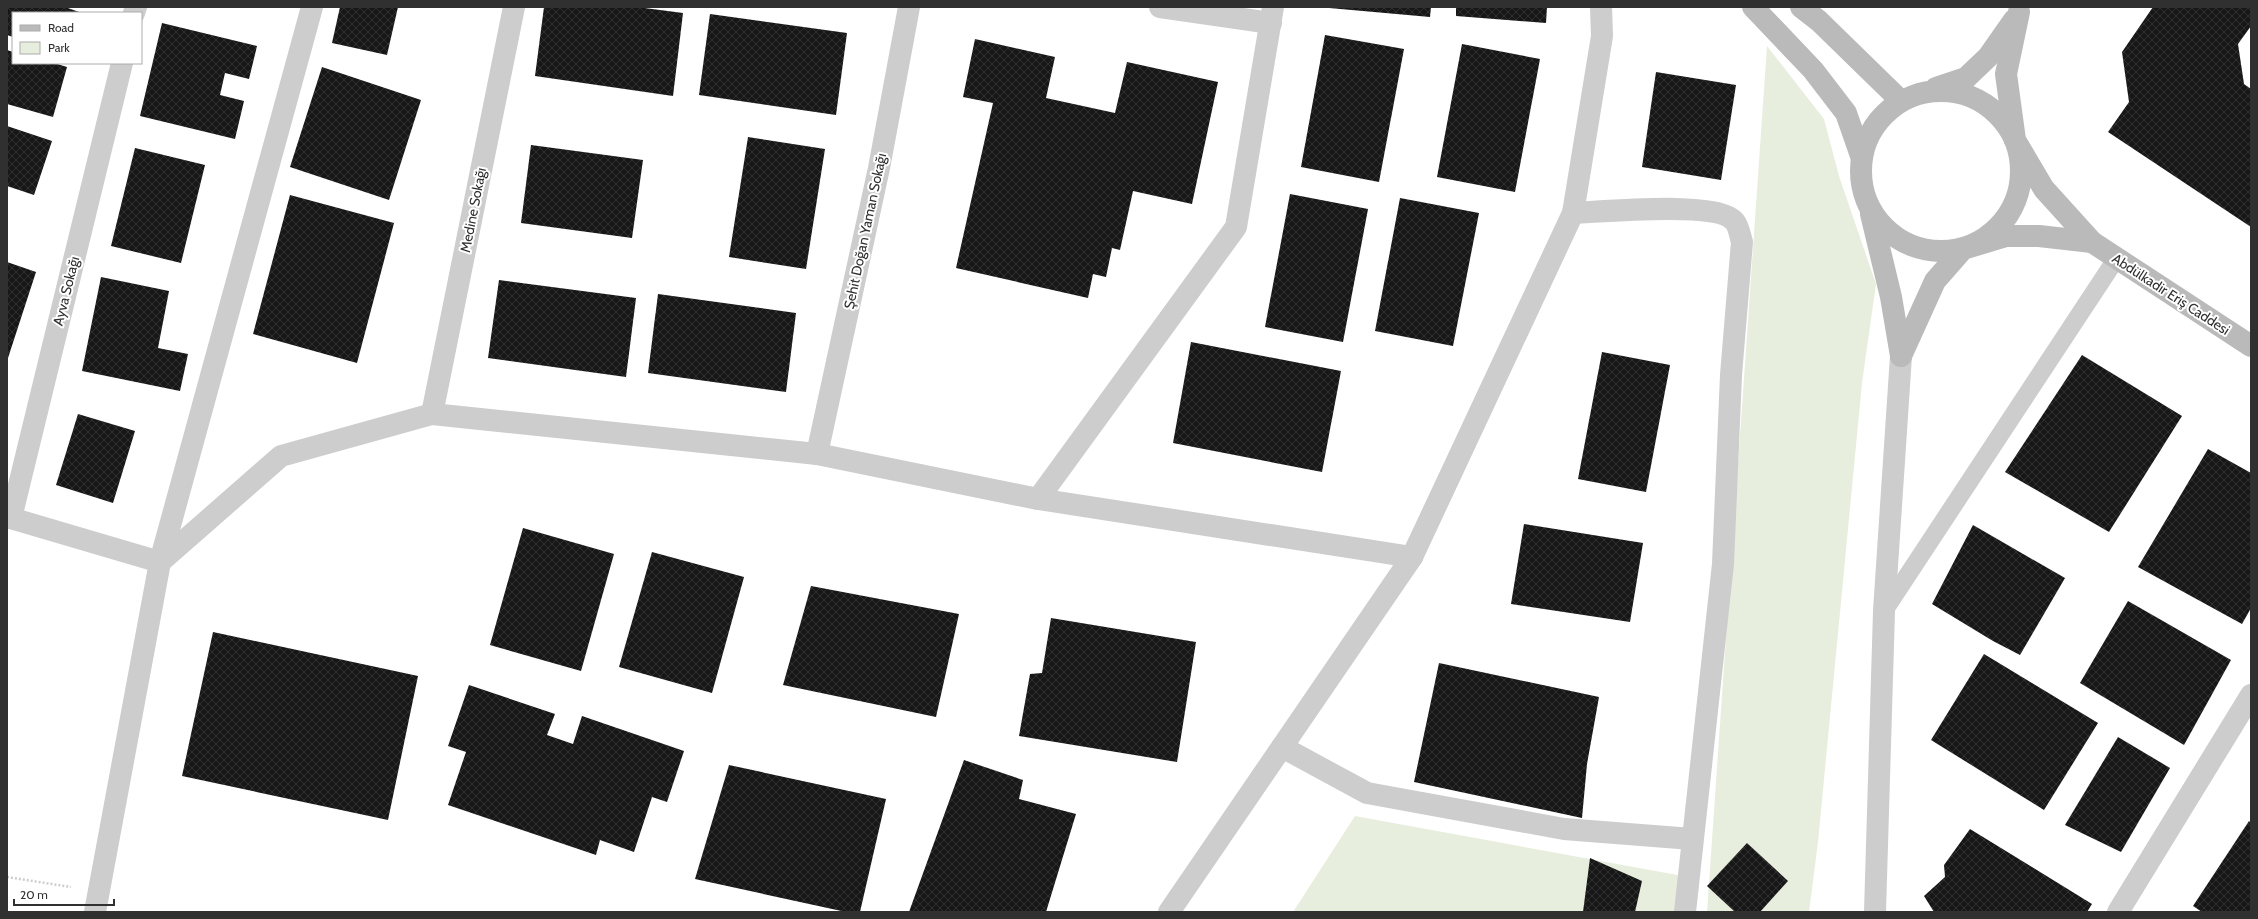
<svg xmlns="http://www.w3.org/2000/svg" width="2258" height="919" font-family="Cabin,sans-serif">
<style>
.park{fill:#e8eede}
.building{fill:url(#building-cross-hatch)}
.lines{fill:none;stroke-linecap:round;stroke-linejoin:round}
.path{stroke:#cdcdcd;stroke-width:2.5;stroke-dasharray:2 2;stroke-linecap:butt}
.lane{stroke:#cdcdcd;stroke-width:18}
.street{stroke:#cdcdcd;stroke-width:22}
.secondary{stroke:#bababa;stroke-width:22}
.labels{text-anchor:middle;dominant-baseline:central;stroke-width:4;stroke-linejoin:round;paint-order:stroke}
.street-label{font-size:14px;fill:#303030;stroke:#fff}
</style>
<defs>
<pattern id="building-cross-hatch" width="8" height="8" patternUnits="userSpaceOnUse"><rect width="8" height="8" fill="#171717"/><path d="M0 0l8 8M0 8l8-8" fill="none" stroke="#303030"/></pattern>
</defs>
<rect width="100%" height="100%" fill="#fff"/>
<g class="park">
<path d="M1767,46L1824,119L1839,176L1876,284L1862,383L1818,842L1809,912H1707Z"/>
<path d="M1355,816L1683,876L1678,912H1293Z"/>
</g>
<g class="building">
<path d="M7,7H65L82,13H13V37L7,35Z"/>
<path d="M340,7H398L387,55L332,43Z"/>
<path d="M544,7H637L683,13L673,96L535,76Z"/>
<path d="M1318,7H1431L1430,17Z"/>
<path d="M1456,7H1547L1546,23L1456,16Z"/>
<path d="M2153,7H2251V26L2238,44L2244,84L2251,89V227L2108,132L2129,102L2122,52Z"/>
<path d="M710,14L847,33L836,115L699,95Z"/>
<path d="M162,23L257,46L249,79L225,73L220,95L244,101L235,139L140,116Z"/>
<path d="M1325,35L1404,49L1379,182L1301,167Z"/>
<path d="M975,39L1055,57L1046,98L1115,113L1127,62L1218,82L1192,204L1133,191L1120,250L1112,248L1106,277L1093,274L1088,298L956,268L993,103L963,97Z"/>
<path d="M1462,44L1540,59L1515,192L1437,177Z"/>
<path d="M7,50L13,52V63H54L67,67L53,117L7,104Z"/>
<path d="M322,67L421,100L389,200L290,167Z"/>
<path d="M1656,72L1736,85L1721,180L1642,167Z"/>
<path d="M7,126L52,141L34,195L7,186Z"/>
<path d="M748,137L825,149L806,269L729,257Z"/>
<path d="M531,145L643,160L632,238L521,223Z"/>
<path d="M135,148L205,165L181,263L111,246Z"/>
<path d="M1290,194L1368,209L1343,342L1265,327Z"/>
<path d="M290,195L394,223L357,363L253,334Z"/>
<path d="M1400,198L1479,213L1453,346L1375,331Z"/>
<path d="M7,262L36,272L7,361Z"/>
<path d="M101,277L169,291L158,348L188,354L180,391L82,371Z"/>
<path d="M499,280L636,298L626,377L488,358Z"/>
<path d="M658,294L796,313L786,392L648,373Z"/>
<path d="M1191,342L1341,371L1322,472L1173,443Z"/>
<path d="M1602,352L1670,365L1646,492L1578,479Z"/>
<path d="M2082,355L2182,416L2109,532L2005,472Z"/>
<path d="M78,414L135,431L113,503L56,485Z"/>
<path d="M2208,449L2251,473V608L2242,624L2138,567Z"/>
<path d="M1524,524L1643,543L1630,622L1511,604Z"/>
<path d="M1973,525L2065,578L2020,655L1993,641L1932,604Z"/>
<path d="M523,528L614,554L581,671L490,645Z"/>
<path d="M652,552L744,577L712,693L619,667Z"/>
<path d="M811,586L959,614L936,717L783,685Z"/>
<path d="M2128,601L2231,660L2184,745L2080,683Z"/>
<path d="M1051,618L1196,642L1177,762L1019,736L1030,674L1042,673Z"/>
<path d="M213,632L418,676L388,820L182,776Z"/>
<path d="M1984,654L2098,723L2044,810L1931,740Z"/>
<path d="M1439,663L1599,697L1587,764L1582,818L1414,782Z"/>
<path d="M469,685L555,714L547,735L573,744L582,716L684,751L667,802L652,797L634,852L600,840L596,855L448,805L466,752L448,746Z"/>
<path d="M2118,737L2170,768L2121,852L2065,825Z"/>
<path d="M964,760L1023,780L1019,799L1076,814L1046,912H909Z"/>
<path d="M729,765L886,799L860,912H846L695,879Z"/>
<path d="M2249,821L2251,823V912H2202L2193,906Z"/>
<path d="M1970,829L2092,904L2087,912H1934L1924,896L1945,877L1944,865Z"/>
<path d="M1747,843L1788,881L1760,912H1735L1707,886Z"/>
<path d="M1590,858L1642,881L1635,912H1583Z"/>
</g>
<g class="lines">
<path class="path" d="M7,877L71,887"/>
<path class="lane" d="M1884,611L2116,259"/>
<g class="street">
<path d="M1160,7L1271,23"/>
<path d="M134,13L136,7"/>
<path d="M1573,213C1602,212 1719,200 1735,222C1739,227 1740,236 1742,242L1731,375L1723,564L1685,912"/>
<path d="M432,414L514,7"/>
<path d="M817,454L879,168L909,7"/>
<path d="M1038,499L1236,227L1273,7"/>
<path d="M7,517L160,562L281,456L432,414L817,454L1038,499L1412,557"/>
<path d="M11,518L122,63"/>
<path d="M1282,747L1367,793L1564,829L1692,839"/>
<path d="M95,912L160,562L312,7"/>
<path d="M1169,912L1412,557L1573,213L1602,36L1601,7"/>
<path d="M1875,912L1884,611L1901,356"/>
<path d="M2118,912L2251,695"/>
</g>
<g class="secondary">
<path d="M1753,7L1813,70L1846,113L1861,156"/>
<path d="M1801,7L1819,21L1901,101"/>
<path d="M2019,12L2006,74L2015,140L2044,189L2092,242L2251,346"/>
<path d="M1936,88L1966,78L1988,57L2014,20"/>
<circle cx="1941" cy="171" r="80"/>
<path d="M1871,214L1891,297L1901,356"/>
<path d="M1901,356L1935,281L1963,249L2006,236H2039L2092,242"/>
</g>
</g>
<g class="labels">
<g class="street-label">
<text transform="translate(473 210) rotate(-79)">Medine Sokağı</text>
<text transform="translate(865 231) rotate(-78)">Şehit Doğan Yaman Sokağı</text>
<text transform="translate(66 291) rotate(-76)">Ayva Sokağı</text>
<text transform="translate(2171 294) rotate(33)">Abdülkadir Eriş Caddesi</text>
</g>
</g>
<rect width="2258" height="919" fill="none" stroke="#303030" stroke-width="16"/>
<rect x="12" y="12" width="130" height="52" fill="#ffffff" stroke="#acacac"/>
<rect x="20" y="25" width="20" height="6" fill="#bababa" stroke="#acacac"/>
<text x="48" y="32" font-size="12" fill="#303030">Road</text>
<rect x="20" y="42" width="20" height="12" fill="#e8eede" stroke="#acacac"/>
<text x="48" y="52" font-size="12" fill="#303030">Park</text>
<path d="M14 899v6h100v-6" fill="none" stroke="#303030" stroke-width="2"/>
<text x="20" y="899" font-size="12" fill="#303030" stroke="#ffffff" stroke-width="3" paint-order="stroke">20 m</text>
</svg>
